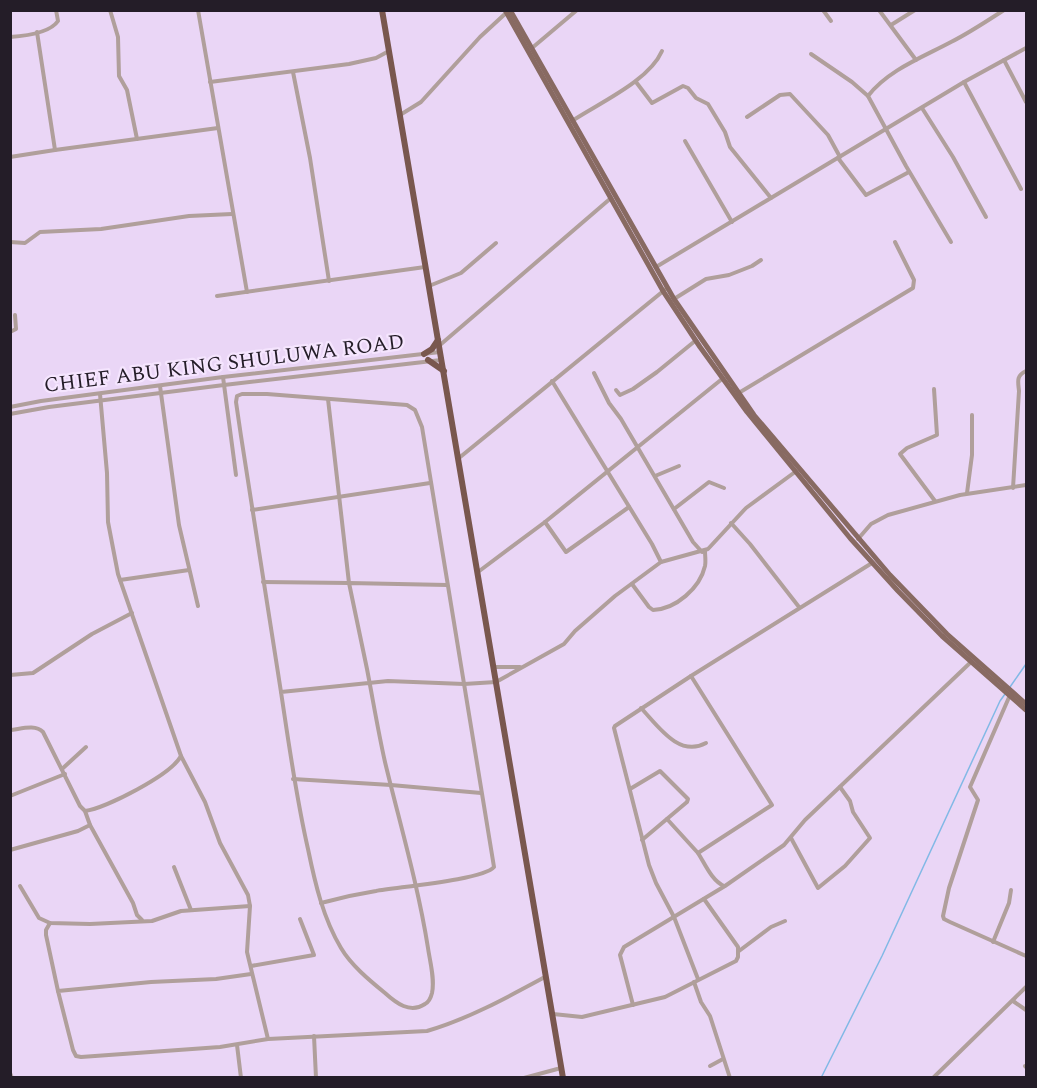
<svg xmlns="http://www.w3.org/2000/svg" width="1037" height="1088" font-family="Spectral,serif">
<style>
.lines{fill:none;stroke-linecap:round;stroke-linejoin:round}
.stream{stroke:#82b9e6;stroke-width:1.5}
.minor{stroke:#b09f9b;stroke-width:4}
.major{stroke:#886a62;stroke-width:5}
.highway{stroke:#79574e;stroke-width:6}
.labels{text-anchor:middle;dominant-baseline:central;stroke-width:4.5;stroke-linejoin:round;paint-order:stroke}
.street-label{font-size:21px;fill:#241d28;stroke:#f5e5fe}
</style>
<rect width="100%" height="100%" fill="#ead6f6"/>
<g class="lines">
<g class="stream">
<path d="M1010,687L1026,664"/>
<path d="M821,1078L882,956L1000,701L1005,694"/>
</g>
<g class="minor">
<path d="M110,10L118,37L119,76L127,90L137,139"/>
<path d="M198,10L247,292"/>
<path d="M823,10L831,21"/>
<path d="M879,10L916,60"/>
<path d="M891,25L915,10"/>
<path d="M37,32L55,150L218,128"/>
<path d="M10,37C24,36 50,33 58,21L56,10"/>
<path d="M532,48L577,10"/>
<path d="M811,54L852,82L868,96"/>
<path d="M1004,60L1026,102"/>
<path d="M293,72L310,158L329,281"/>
<path d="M210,82L349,64L376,58L389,51"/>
<path d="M636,82L652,103L683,86L688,88L696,98L708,104L725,132L730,147L771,198"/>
<path d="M964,82L1021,189"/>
<path d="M922,108L953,157L986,217"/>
<path d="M400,115L421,102L480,37L506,13"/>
<path d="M747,117L780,95L790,94L828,135L840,157"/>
<path d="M572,121C599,103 649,81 662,51"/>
<path d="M685,141L732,222"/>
<path d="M10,157L55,150"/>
<path d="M838,158L866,195L909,172"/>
<path d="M10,242L25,243L40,232L101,229L189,216L232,214"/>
<path d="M951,242L906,166L868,96C888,70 923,57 951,42C969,33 987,21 1004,10"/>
<path d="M656,267L964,82L1026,48"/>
<path d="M429,286L461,273L496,243"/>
<path d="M217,296L425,267"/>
<path d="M674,299L706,279L729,275L752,266L761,260"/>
<path d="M10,332L16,329L15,315"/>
<path d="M440,345L611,198"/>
<path d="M594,373L609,403L621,419L693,542L702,552"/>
<path d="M223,377L236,475"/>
<path d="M552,381L652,544L661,562L708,549L746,508L795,472"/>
<path d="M160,386L179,525L198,606"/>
<path d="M934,389L937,435L907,448L900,454L935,501"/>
<path d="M616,390L620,395L633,389L657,372L695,341"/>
<path d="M100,394L107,473L108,522L118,574L181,756L205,802L220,843L248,895L250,906L247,952L268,1039"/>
<path d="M737,394L913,288L914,280L895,242"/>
<path d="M10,407L41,401L223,377L440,352"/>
<path d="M10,414L49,407L224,385L441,360"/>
<path d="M459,458L667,288"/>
<path d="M655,476L679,466"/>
<path d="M1013,488L1019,391C1018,381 1016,376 1026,371"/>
<path d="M967,493L972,455V415"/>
<path d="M674,509L709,482L724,488"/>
<path d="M252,510L430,483"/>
<path d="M545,522L566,552L629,507"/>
<path d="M731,523L750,544L799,607"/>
<path d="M858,539L871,524L888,515L960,495L1026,485"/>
<path d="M478,572L545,522L722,379"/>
<path d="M120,580L189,570"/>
<path d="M263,582L349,583L328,399"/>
<path d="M632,584L649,607L653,610C676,609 700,588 705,566C706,561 705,556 705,551"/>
<path d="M447,585L349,583L367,669C373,700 378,731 385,762C400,824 418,885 428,948C430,962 435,979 432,993C431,997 429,1002 425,1004C410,1014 396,1003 385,993C369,980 351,965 341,948C323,918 315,883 308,849C296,797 289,745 281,692L388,681L464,684L496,682L564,644L575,631L615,596L661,562"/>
<path d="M494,667H520"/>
<path d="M10,675L33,673L92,634L132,613"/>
<path d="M691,676L615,726L614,728L649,865L656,883L674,917L698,979"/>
<path d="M281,692L241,436L236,402L237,396L242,394H267L407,405L415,410L422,427L494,867C483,880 397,887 376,891C357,894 339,898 321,903"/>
<path d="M1010,695L970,787L978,800L949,888L943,916L944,919L950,922L1026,956"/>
<path d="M641,708C658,726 679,758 706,743"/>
<path d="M10,730C21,729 35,724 43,732L80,806L85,811L90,825L78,831L10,850"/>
<path d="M62,769L86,747"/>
<path d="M293,779L391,785L481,793"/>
<path d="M630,789L660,771L688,799L687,802L642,840"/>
<path d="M10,796L65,774"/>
<path d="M85,811C106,808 171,775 181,756"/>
<path d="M667,819L698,853"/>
<path d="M90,825L133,903L137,915L142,920"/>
<path d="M791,838L818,888L845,866L870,838L853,812L850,801L840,787"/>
<path d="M174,867L191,910"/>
<path d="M20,886L39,918L50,923L90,924L152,921L181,911L250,906"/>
<path d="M724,886C712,881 705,864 698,853L772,805L691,676L872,563"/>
<path d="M50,923L46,930V935L58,991"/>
<path d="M993,942L1009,903L1011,890"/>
<path d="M739,951L771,927L785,921"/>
<path d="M251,966L314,955L300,919"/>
<path d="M251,974L216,979L151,982L58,991L73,1050L76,1056L81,1057L220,1047L268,1039L427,1031C468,1019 508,997 545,977"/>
<path d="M694,982L701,1002L710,1016L730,1078"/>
<path d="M1013,1001L1026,1010"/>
<path d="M633,1005L620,955L624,947L725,886L784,845L805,820L971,662"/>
<path d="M553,1014L582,1017L665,997L736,961L738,957V947L704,899"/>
<path d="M314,1036L316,1078"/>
<path d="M237,1045L241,1078"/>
<path d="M710,1066L723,1059"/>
<path d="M1025,1066L1026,1067"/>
<path d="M10,1073L12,1078"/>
<path d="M524,1078L561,1068"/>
<path d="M933,1078L1026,987"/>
</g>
<g class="major">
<path d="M505,10L663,291L700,347L747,412L850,538L898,591L942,636L1026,710"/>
<path d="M510,10L674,299L754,415L890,575L947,634L1026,704"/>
</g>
<g class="highway">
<path d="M382,10L563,1078"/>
<path d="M424,354L432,349L438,340"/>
<path d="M428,360L444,371"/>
</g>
</g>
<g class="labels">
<g class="street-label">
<text transform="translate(224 364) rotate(-7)">CHIEF ABU KING SHULUWA ROAD</text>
</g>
</g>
<rect width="1037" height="1088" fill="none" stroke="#241d28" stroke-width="24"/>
</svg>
